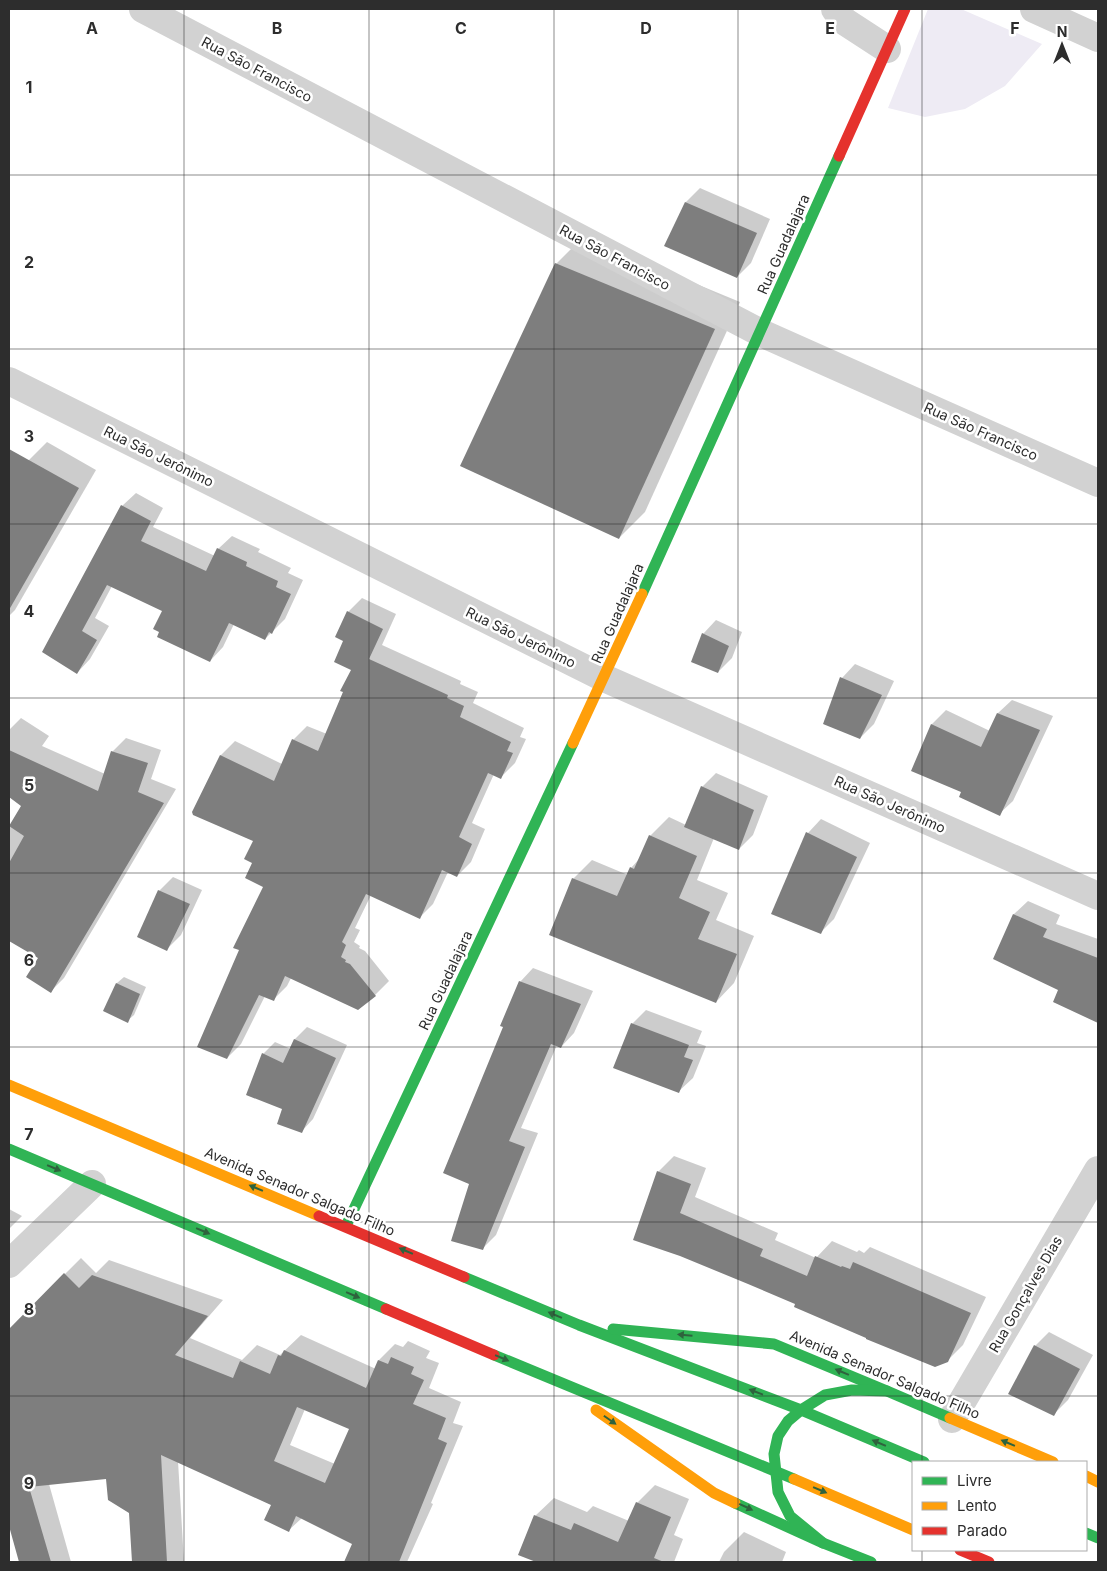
<svg xmlns="http://www.w3.org/2000/svg" width="1107" height="1571" font-family="Inter,sans-serif">
<style>
.green{fill:#eeebf4}
.shadow{fill:#0003;fill-rule:evenodd}
.building{fill:#7e7e7e;fill-rule:evenodd}
.lines{fill:none;stroke-linecap:round;stroke-linejoin:round}
.street{stroke:#d2d2d2;stroke-width:28}
.fast{stroke:#30b455;stroke-width:11}
.slow{stroke:#ff9f0a;stroke-width:11}
.jam{stroke:#e5322d;stroke-width:11}
.oneway{fill:#2e633d}
.grid{fill:none;stroke:#2d2d2d;stroke-width:1;stroke-opacity:0.55}
.labels{text-anchor:middle;dominant-baseline:central;stroke-width:5;stroke-linejoin:round;paint-order:stroke}
.street-label{font-size:14px;fill:#2d2d2d;stroke:#fff}
.grid-label{font-size:16px;text-anchor:middle;font-weight:bold;fill:#2d2d2d;stroke:#fff;stroke-width:5;stroke-linejoin:round;paint-order:stroke}
</style>
<rect width="100%" height="100%" fill="#fff"/>
<path class="green" d="M928,9H961L1042,44L1005,86L965,109L925,117L888,108Z"/>
<g class="shadow">
<path d="M700,188L770,219L751,263L737,277L666,245L686,202Z"/>
<path d="M583,237L740,302L645,512L619,538L556,264Z"/>
<path d="M47,442L96,470L15,610L9,616V500L29,460Z"/>
<path d="M136,493L163,508L153,527L215,556L218,549L232,536L260,549L258,552L291,568L288,573L303,580L285,619L265,639L234,624L223,647L210,661L163,610L112,586L95,618L109,626L90,659L77,673L44,651L122,506Z"/>
<path d="M362,598L396,614L382,645L461,681L460,684L478,692L473,703L524,728L520,737L526,739L515,763L501,777L494,774L472,823L485,829L471,862L457,876L448,872L433,904L419,918L371,895L355,928L360,930L354,942L360,946L359,948L365,951L389,981L375,995L291,978L287,986L273,1000L265,996L241,1044L227,1058L240,950L264,886L254,863L255,840L193,812L221,755L235,741L282,764L293,740L307,726L327,734L352,669L345,640L348,612Z"/>
<path d="M716,620L742,632L732,658L718,672L703,634Z"/>
<path d="M855,664L894,681L874,724L860,738L842,678Z"/>
<path d="M1012,700L1053,716L1013,801L999,814L962,792L913,770L932,724L946,710L990,731L998,713Z"/>
<path d="M21,718L49,736L42,746L105,774L112,752L126,738L161,750L151,779L176,789L64,978L51,991L40,958L9,939V829L23,805L9,796V730Z"/>
<path d="M716,773L768,796L753,835L739,849L714,838L697,880L728,893L716,920L754,936L734,983L716,1002L573,879L592,860L628,875L631,868L640,858L650,836L669,817L686,825L702,787Z"/>
<path d="M821,819L870,843L834,919L820,933L808,833Z"/>
<path d="M173,877L202,890L181,935L167,949L159,891Z"/>
<path d="M1028,901L1060,915L1056,924L1098,939V1021L1054,1002L1060,989L995,958L1014,914Z"/>
<path d="M533,968L593,991L574,1033L561,1047L557,1045L521,1128L538,1133L496,1235L482,1249L471,1183L505,1026L520,982Z"/>
<path d="M124,977L146,987L134,1015L127,1021L104,1011L117,983Z"/>
<path d="M646,1010L702,1031L697,1043L706,1046L693,1078L679,1091L632,1024Z"/>
<path d="M307,1027L347,1045L313,1119L301,1132L284,1108L263,1054L275,1042L291,1049L295,1039Z"/>
<path d="M674,1156L706,1168L695,1197L778,1233L775,1240L816,1258L832,1241L857,1252L859,1250L864,1253L870,1247L986,1297L963,1345L947,1361L797,1304L681,1254L658,1172Z"/>
<path d="M9,1209L22,1216L9,1229Z"/>
<path d="M81,1258L96,1273L109,1260L223,1300L190,1338L242,1360L257,1345L280,1355L301,1335L376,1369L379,1360L395,1344L403,1347L408,1341L430,1351L426,1358L439,1363L429,1388L461,1402L453,1423L463,1426L431,1503L433,1504L407,1562H345L354,1543L302,1518L289,1530L272,1505L178,1461L184,1562H133L130,1513L108,1478L49,1484L71,1562H21L9,1521V1330ZM305,1409L350,1428L335,1464L290,1445Z"/>
<path d="M1049,1332L1093,1355L1068,1400L1054,1414L1035,1346Z"/>
<path d="M655,1485L689,1499L674,1535L683,1539L674,1562H539L520,1554L535,1516L554,1498L587,1512L593,1506L629,1521L637,1503Z"/>
<path d="M744,1532L786,1552L782,1562H719L724,1552Z"/>
</g>
<g class="building">
<path d="M685,202L757,233L737,278L664,246Z"/>
<path d="M555,263L715,329L619,539L460,466Z"/>
<path d="M9,449L79,488L9,610Z"/>
<path d="M121,505L151,521L141,541L206,571L217,548L247,562L246,566L278,581L276,587L291,594L272,634L269,632L265,640L229,623L210,662L157,637L159,632L153,629L162,611L107,585L82,631L97,640L77,674L42,652Z"/>
<path d="M347,611L383,629L369,659L448,695L447,698L464,706L460,717L511,742L507,751L513,753L501,779L488,773L459,837L472,844L457,877L442,870L420,919L366,894L342,942L346,945L341,957L346,960L345,962L350,964L376,996L358,1010L285,976L274,1001L259,995L227,1059L197,1047L239,950L233,948L263,887L245,878L252,863L244,859L253,841L193,815L192,812L220,755L274,781L292,739L318,751L343,692L340,691L351,670L334,662L343,641L335,637Z"/>
<path d="M702,633L729,646L718,673L691,662Z"/>
<path d="M840,677L882,695L860,739L823,724Z"/>
<path d="M997,713L1040,730L1000,816L959,797L961,792L911,771L931,724L981,747Z"/>
<path d="M9,750L98,791L111,751L148,763L138,792L164,803L51,993L26,977L38,958L9,941V863L24,836L9,826L21,806L9,797Z"/>
<path d="M701,786L754,810L739,850L684,827Z"/>
<path d="M806,832L857,857L821,934L771,914Z"/>
<path d="M649,835L697,856L679,898L710,912L698,939L737,954L716,1003L549,935L572,878L617,896L630,867L634,869Z"/>
<path d="M158,890L190,904L167,951L137,937Z"/>
<path d="M1013,914L1047,929L1043,937L1098,958V1023L1053,1002L1058,990L993,959Z"/>
<path d="M519,981L581,1004L561,1048L551,1044L509,1141L525,1147L483,1250L451,1241L469,1184L443,1173L503,1027L500,1026Z"/>
<path d="M116,983L140,994L128,1023L103,1011Z"/>
<path d="M631,1023L689,1045L684,1057L693,1060L679,1093L613,1068Z"/>
<path d="M294,1039L336,1058L302,1133L277,1124L282,1109L246,1095L262,1053L283,1063Z"/>
<path d="M657,1171L691,1184L680,1213L763,1249L760,1256L807,1276L815,1256L841,1267L842,1266L850,1269L853,1262L971,1313L948,1362L935,1367L866,1339V1338L794,1307L795,1304L748,1284L680,1256L633,1240Z"/>
<path d="M64,1273L79,1288L92,1275L208,1316L175,1355L233,1378L240,1361L270,1374L278,1355L281,1356L284,1350L366,1388L378,1360L388,1364L391,1357L414,1367L411,1374L424,1380L413,1404L446,1418L438,1439L447,1443L399,1562H344L352,1544L296,1516L289,1532L264,1520L271,1505L161,1455L167,1562H132L129,1513L108,1500L106,1479L29,1487L51,1562H19L9,1526V1329ZM297,1407L349,1429L325,1483L274,1461Z"/>
<path d="M1034,1345L1080,1369L1054,1416L1008,1394Z"/>
<path d="M636,1502L671,1517L654,1558L664,1562H536L518,1555L534,1515L571,1530L574,1523L618,1542Z"/>
</g>
<g class="lines">
<g class="street">
<path d="M143,9L759,332L1098,483"/>
<path d="M835,9L844,21L887,49"/>
<path d="M1034,9L1098,38"/>
<path d="M9,381L604,678L1098,896"/>
<path d="M9,1264L92,1184"/>
<path d="M952,1419L1098,1170"/>
</g>
<g class="fast">
<path d="M642,594L839,156"/>
<path d="M9,1149L386,1309"/>
<path d="M346,1226L573,743"/>
<path d="M464,1277L579,1325L801,1410L924,1462"/>
<path d="M613,1329L774,1344L887,1391"/>
<path d="M494,1355L794,1479"/>
<path d="M735,1503L823,1543"/>
<path d="M1086,1533L1098,1538"/>
<path d="M871,1562L823,1543L790,1516L778,1492L774,1454L778,1436L788,1421L801,1410L825,1395L852,1390L887,1391L950,1418"/>
</g>
<g class="slow">
<path d="M573,743L642,594"/>
<path d="M9,1085L319,1216"/>
<path d="M596,1410L714,1493L735,1503"/>
<path d="M950,1418L1053,1462"/>
<path d="M1086,1476L1098,1482"/>
<path d="M794,1479L913,1530"/>
</g>
<g class="jam">
<path d="M839,156L905,9"/>
<path d="M319,1216L464,1277"/>
<path d="M386,1309L494,1355"/>
<path d="M960,1550L989,1562"/>
</g>
</g>
<defs><path id="oneway-solid" d="M-6-.8H1V-3.2L6.5 0L1 3.2V.8H-6Z" transform="scale(1.25)"/></defs>
<g class="oneway">
<use href="#oneway-solid" transform="translate(54 1168) rotate(23)"/>
<use href="#oneway-solid" transform="translate(256 1188) rotate(-157)"/>
<use href="#oneway-solid" transform="translate(203 1231) rotate(23)"/>
<use href="#oneway-solid" transform="translate(406 1251) rotate(-157)"/>
<use href="#oneway-solid" transform="translate(353 1295) rotate(23)"/>
<use href="#oneway-solid" transform="translate(555 1315) rotate(-157)"/>
<use href="#oneway-solid" transform="translate(685 1335) rotate(-175)"/>
<use href="#oneway-solid" transform="translate(502 1358) rotate(23)"/>
<use href="#oneway-solid" transform="translate(842 1372) rotate(-157)"/>
<use href="#oneway-solid" transform="translate(756 1392) rotate(-159)"/>
<use href="#oneway-solid" transform="translate(610 1420) rotate(35)"/>
<use href="#oneway-solid" transform="translate(879 1443) rotate(-157)"/>
<use href="#oneway-solid" transform="translate(1008 1443) rotate(-157)"/>
<use href="#oneway-solid" transform="translate(820 1490) rotate(23)"/>
<use href="#oneway-solid" transform="translate(746 1507) rotate(25)"/>
</g>
<path class="grid" d="M184,9V1562M369,9V1562M554,9V1562M738,9V1562M922,9V1462M9,175H1098M9,349H1098M9,524H1098M9,698H1098M9,873H1098M9,1047H1098M9,1222H1098M9,1396H1098M922,1550V1562"/>
<g class="labels">
<g class="street-label">
<text transform="translate(257 69) rotate(28)">Rua São Francisco</text>
<text transform="translate(783 244) rotate(-66)">Rua Guadalajara</text>
<text transform="translate(615 257) rotate(28)">Rua São Francisco</text>
<text transform="translate(981 431) rotate(24)">Rua São Francisco</text>
<text transform="translate(159 456) rotate(26)">Rua São Jerônimo</text>
<text transform="translate(617 613) rotate(-66)">Rua Guadalajara</text>
<text transform="translate(521 637) rotate(26)">Rua São Jerônimo</text>
<text transform="translate(890 804) rotate(24)">Rua São Jerônimo</text>
<text transform="translate(445 980) rotate(-65)">Rua Guadalajara</text>
<text transform="translate(300 1191) rotate(23)">Avenida Senador Salgado Filho</text>
<text transform="translate(1025 1294) rotate(-60)">Rua Gonçalves Dias</text>
<text transform="translate(885 1374) rotate(23)">Avenida Senador Salgado Filho</text>
</g>
</g>
<g class="grid-label">
<text x="92" y="34">A</text>
<text x="277" y="34">B</text>
<text x="461" y="34">C</text>
<text x="646" y="34">D</text>
<text x="830" y="34">E</text>
<text x="1015" y="34">F</text>
<text x="29" y="93">1</text>
<text x="29" y="268">2</text>
<text x="29" y="442">3</text>
<text x="29" y="617">4</text>
<text x="29" y="791">5</text>
<text x="29" y="966">6</text>
<text x="29" y="1140">7</text>
<text x="29" y="1315">8</text>
<text x="29" y="1489">9</text>
</g>
<rect width="1107" height="1571" fill="none" stroke="#2d2d2d" stroke-width="20"/>
<rect x="912" y="1461" width="175" height="90" fill="#ffffff" stroke="#ababab"/>
<rect x="922" y="1477" width="25" height="8" fill="#30b455" stroke="#ababab"/>
<text x="957" y="1486" font-size="15" fill="#2d2d2d">Livre</text>
<rect x="922" y="1502" width="25" height="8" fill="#ff9f0a" stroke="#ababab"/>
<text x="957" y="1511" font-size="15" fill="#2d2d2d">Lento</text>
<rect x="922" y="1527" width="25" height="8" fill="#e5322d" stroke="#ababab"/>
<text x="957" y="1536" font-size="15" fill="#2d2d2d">Parado</text>
<g transform="translate(1062 45)" stroke="#ffffff" stroke-width="4" paint-order="stroke">
<path d="M0-4L9 19L0 12L-9 19Z" fill="#2d2d2d"/>
<text y="-8" font-size="14" font-weight="bold" text-anchor="middle" fill="#2d2d2d">N</text>
</g>
</svg>
